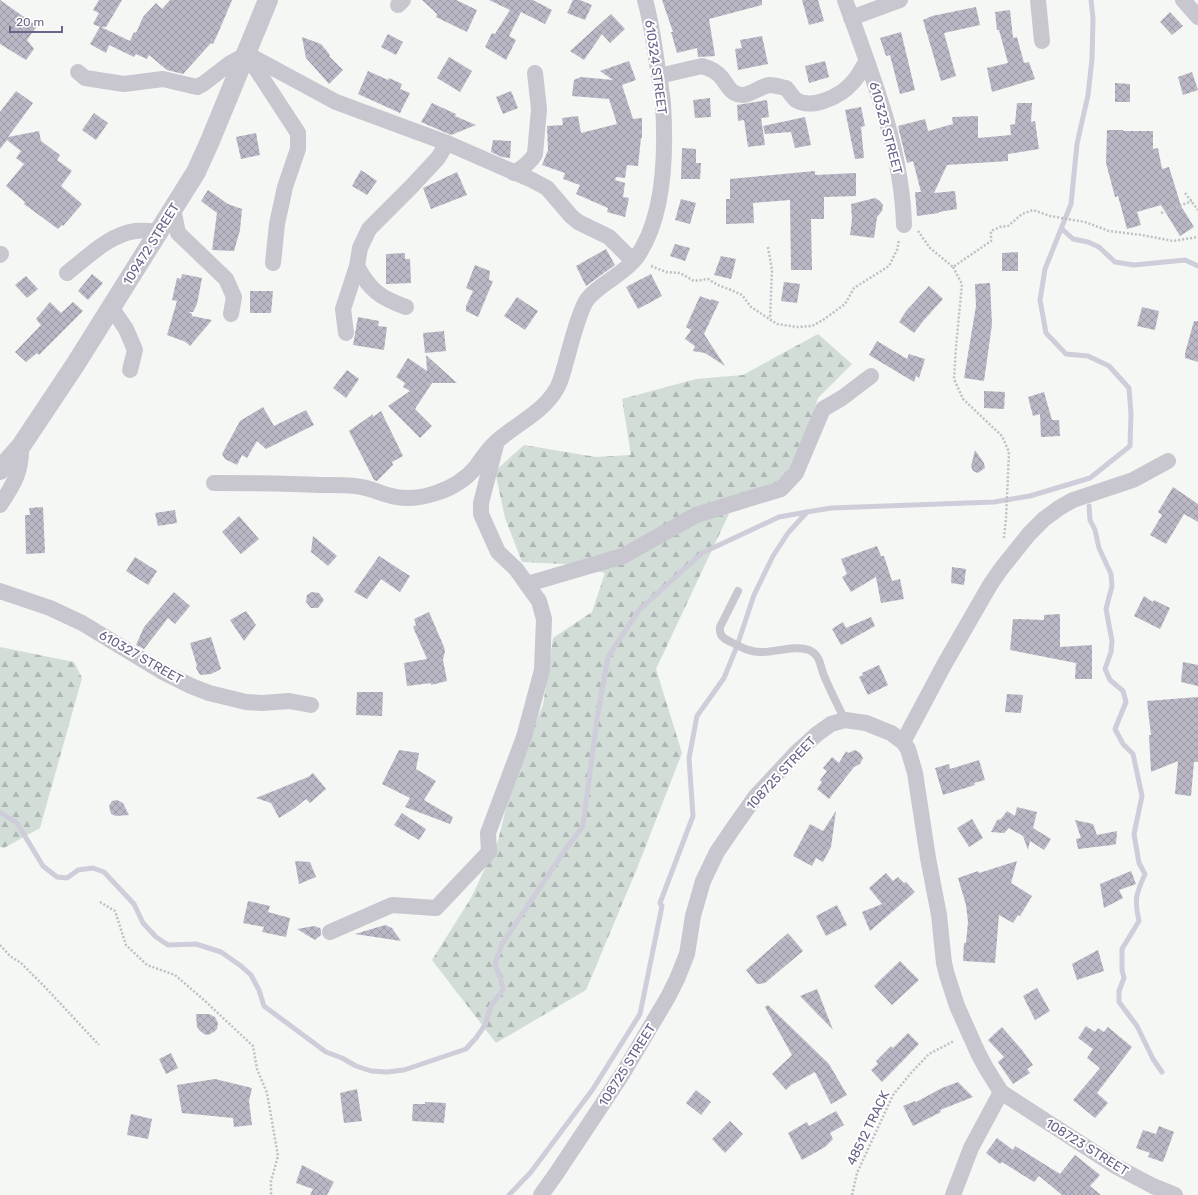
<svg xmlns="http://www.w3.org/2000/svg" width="1198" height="1195" font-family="Rubik,sans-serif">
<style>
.forest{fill:url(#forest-firs)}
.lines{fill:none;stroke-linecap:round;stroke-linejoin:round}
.stream{stroke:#cecdd9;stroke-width:5}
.building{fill:url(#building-cross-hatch)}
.path{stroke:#c0bfc4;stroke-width:2.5;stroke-dasharray:2 2;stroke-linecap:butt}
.service{stroke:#c8c6ce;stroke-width:8}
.minor{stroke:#c8c6ce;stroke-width:16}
.tertiary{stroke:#c8c6ce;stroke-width:20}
.labels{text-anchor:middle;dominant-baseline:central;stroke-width:4;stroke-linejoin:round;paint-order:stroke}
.street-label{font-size:13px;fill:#6b6388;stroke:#fff}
</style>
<defs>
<pattern id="forest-firs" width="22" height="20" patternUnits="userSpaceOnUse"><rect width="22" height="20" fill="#d2ddd7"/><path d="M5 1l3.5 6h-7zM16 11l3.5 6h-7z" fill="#aeb7b4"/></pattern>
<pattern id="building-cross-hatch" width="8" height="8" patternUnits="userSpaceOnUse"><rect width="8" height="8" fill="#bab8c4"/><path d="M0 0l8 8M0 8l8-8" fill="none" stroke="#9b99a5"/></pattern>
</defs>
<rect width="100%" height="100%" fill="#f4f7f4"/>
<g class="forest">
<path d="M818,334L852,364L818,398L810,423L784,484L735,501L656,669L682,753L638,866L586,990L496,1043L432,960L471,898L498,841L510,791L523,752L543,705L553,638L592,612L605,573L564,564L522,562L505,518L495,471L524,445L596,457L631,455L622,399L696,379L743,375Z"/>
<path d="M0,647L74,662L82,678L40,828L4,848L0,847Z"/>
</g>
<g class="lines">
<g class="stream">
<path d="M1062,229L1073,239L1088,242L1099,247L1115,262L1134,265L1185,260L1198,266"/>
<path d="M1089,506L1090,520L1095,530L1099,548L1111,574L1112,586L1106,609L1112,641L1111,652L1105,669L1110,680L1123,691L1126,702L1115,729L1123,744L1133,754L1142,796L1134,834L1139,863L1145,874C1136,894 1134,899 1139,921L1122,949V970L1124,978L1119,991V1002L1137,1026L1153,1059L1162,1072"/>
<path d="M0,812L17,823L43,866L57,877L67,878L78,870L93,868L104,872L134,904L143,923L156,937L168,945L196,944L221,952L241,966L251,975L259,990L264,1006L326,1052L342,1058L356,1066L371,1071L387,1072L404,1070L466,1049L476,1038L485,1025L491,1006L503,989L500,977L495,964L502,944L565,850L583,826L597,719L608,657L639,610L702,553L779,517L807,512"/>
<path d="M509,1195L531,1172L593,1089L640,1014L662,906L660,903L693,816L689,758L697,716L724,678L737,646L754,595L773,556L788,533L807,512L831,508L994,502L1030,496L1090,478L1130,446L1131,414L1129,388L1109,366L1088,356L1066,354L1046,333L1040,300L1045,269L1071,204L1077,144L1088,95L1092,59L1093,18L1091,0"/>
</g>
</g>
<g class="building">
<path d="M0,0L37,26L27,40L34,49L26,60L0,44Z"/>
<path d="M99,0H122L106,27H101L130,41L134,32L136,33L143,17L156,3L162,9L170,0H232L219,31L213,44L211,43L183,74L167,70L149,55L147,59L136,54L134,57L109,45L106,53L90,44L100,27L93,24L99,13L93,10Z"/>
<path d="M422,0H456L477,10L467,32L436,17L437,14Z"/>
<path d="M489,0H533L552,10L545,24L521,12L509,36L516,40L506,60L485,47L492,33L495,34L510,10Z"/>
<path d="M573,0H580L592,5L585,20L567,13Z"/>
<path d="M662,0H762V5L709,19L715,56L698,57L697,48L677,53L671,32H673Z"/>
<path d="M802,0H818L824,21L809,25Z"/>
<path d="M976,7L980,25L944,33L956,76L941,81L923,20L932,16Z"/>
<path d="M1010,10L1013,38L1017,37L1024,63L1029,62L1035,79L992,92L987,68L1008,63L999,30H997L995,12Z"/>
<path d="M1170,12L1183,26L1172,35L1160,22Z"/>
<path d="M611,14L625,29L610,43L602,34L584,60L570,51Z"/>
<path d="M901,32L915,90L900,94L890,55L886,56L880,38Z"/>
<path d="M388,34L403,42L396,55L381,47Z"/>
<path d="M762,36L768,64L738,70L735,49L742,48L740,40Z"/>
<path d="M302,37L321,44L330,55L329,56L343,70L329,84L306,58Z"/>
<path d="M449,57L472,71L460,92L437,78Z"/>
<path d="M629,61L636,80L622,85L633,119L642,118V138H641L638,166L627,165L625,178L616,177L615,180L625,183L623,197L629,198L625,217L607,212L608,208L576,194L580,185L563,179L565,173L542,165L548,150L547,126L563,125L562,118L578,116L581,133L617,124L609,99L572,96L574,80L581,77L613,80L600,71Z"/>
<path d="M825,61L829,77L809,83L805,66Z"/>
<path d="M368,71L388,80L389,78L402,84L400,89L410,93L400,113L358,94Z"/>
<path d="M1192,72L1198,90L1183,95L1178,77Z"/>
<path d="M1115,83L1130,84V102H1115Z"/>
<path d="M16,91L33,103L8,137L39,131L41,141L60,155L57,160L72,171L61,186L82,204L63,226L62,225L58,229L24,204L25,202L6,186L24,164L16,158L21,151L7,140L0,149V112Z"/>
<path d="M511,91L518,108L503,114L496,97Z"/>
<path d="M710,98L711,117L695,118L693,100Z"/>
<path d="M767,100L769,117L761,118L765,145L748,147L744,120L738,121L737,105Z"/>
<path d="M432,103L456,114L455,116L476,125L451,135L421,122Z"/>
<path d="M1017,103H1032L1031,122L1035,121L1039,149L1008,154V161L947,165L934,193L955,191L957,209L939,212V213L917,216L915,192H921L913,161L907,163L898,126L925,119L928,131L953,124L952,117L978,116V138L1011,135L1010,125L1015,124Z"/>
<path d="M861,107L865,126L861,127L864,158L855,159L845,110Z"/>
<path d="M94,113L108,123L96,140L82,130Z"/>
<path d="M805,117L811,145L795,148L791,132L765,134L763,126Z"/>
<path d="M1107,130H1123V131H1153V149L1158,148L1162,169L1169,167L1181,206L1194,227L1180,236L1161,205L1137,212L1141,225L1127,229L1118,196L1115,197L1106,163Z"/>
<path d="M256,133L260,155L241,159L236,137Z"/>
<path d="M493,140L511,141L510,158L502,157L491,152Z"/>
<path d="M682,148L696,149V163H701L700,179H681Z"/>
<path d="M361,170L377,181L367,195L352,186Z"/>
<path d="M815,171V175L856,173V196L824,197V219H811L812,270H791L790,200L753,203L754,223L726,224V199H730V179Z"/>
<path d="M457,172L467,195L431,209L423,188Z"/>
<path d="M208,190L228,204L242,209L240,230L234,251L212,250L217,213L201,201Z"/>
<path d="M875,198L880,201L883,205L882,211L877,217L874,238L850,235L852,219L851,204Z"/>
<path d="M681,199L696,203L690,224L675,220Z"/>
<path d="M675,244L690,248L685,261L670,256Z"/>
<path d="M606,249L615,265L586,286L576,266Z"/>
<path d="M1018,252V271H1002V253Z"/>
<path d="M405,253V259H410L411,283L386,284V254Z"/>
<path d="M721,256L736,259L731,279L714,275Z"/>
<path d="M475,265L490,271L489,280L493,281L478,317L466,311V306L473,291L466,288Z"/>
<path d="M92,274L103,283L88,300L78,291Z"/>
<path d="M182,274L202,278L197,304L193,312H189L192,314V316L212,320L190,346L186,342L167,335L177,301L172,300L177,278L181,279Z"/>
<path d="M651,274L662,296L638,309L626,287Z"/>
<path d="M26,276L38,289L27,298L15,285Z"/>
<path d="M784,282L800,284L797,303L781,301Z"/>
<path d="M990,283L992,324L984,381L964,378L976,306L975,284Z"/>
<path d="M929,286L943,299L924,320L914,333L899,322L906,311Z"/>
<path d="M250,291H273L271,313H250Z"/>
<path d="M700,296L710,300L712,299L719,302L704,334L725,366L705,353L693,351L695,346L685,339L691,330L686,327Z"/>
<path d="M517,297L538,311L525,330L504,316Z"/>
<path d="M50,302L61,313L73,302L83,311L39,355L37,353L26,362L15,352L41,325L36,319Z"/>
<path d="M1142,307L1159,311L1155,330L1137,326Z"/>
<path d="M358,317L379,321L378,326L387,327L384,350L353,345Z"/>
<path d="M1194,321H1198V362L1185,358V353Z"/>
<path d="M444,331L446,351L425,353L423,333Z"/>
<path d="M877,341L907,359L909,354L925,359L919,378L916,376L914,382L869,355Z"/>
<path d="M426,355L457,383H432L415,409L432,426L420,438L388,406L410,391L403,387L405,383L396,377L408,358L427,371Z"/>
<path d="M347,370L359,379L346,398L333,388Z"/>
<path d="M984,391L1005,392L1004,409L984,408Z"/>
<path d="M1044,392L1052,420H1059L1060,436L1041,437L1040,414L1033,416L1028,397Z"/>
<path d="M263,407L274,426L306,410L314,425L266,449L257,441L247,458L242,455L237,465L225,459L222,454L240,421Z"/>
<path d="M381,411L403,456L392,462L393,465L377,481L374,480L349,431L373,414V417Z"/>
<path d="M975,450L984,463L985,468L978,473L973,471L971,466Z"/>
<path d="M1173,487L1198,504V522L1184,514L1166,544L1150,535L1162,515L1158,512Z"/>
<path d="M43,507L45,553L26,554L25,515H30L29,508Z"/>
<path d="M175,510L177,523L158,526L155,513Z"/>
<path d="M239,516L259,539L241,554L222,532Z"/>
<path d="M313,536L337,556L328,566L311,552Z"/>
<path d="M877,546L881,556H884L892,581L900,579L904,599L881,603L876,577L851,592L842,577L847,574L841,559Z"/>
<path d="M379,556L410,576L400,592L381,579L367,599L354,592Z"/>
<path d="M135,557L157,571L148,585L126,571Z"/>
<path d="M952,567L966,569L964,585L951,583Z"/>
<path d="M174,592L190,606L175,624L168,618L144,649L136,645L144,627Z"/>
<path d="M312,592L319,593L324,600L318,608H311L306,602L307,595Z"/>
<path d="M1144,596L1153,602L1154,600L1170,608L1160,629L1134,616Z"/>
<path d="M246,611L256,625L244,641L230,620Z"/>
<path d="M429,612L444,647L445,651L443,660L447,681L431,685V683L407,686L404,663L427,659L413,627L416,625L414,619Z"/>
<path d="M1060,614V647L1092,645V679H1075L1076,663L1010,650L1013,619L1044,620V615Z"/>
<path d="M871,617L875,626L841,645L832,629L843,622L846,628Z"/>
<path d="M211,637L221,669L211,674L200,675L196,668L197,666L190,643Z"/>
<path d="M1183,662L1198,665V686L1181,682Z"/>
<path d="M879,665L888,685L868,695L859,677L863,675L862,673Z"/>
<path d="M357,692H383L382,716L356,715Z"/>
<path d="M1007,694L1023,695L1021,713L1005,712Z"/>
<path d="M1198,697V762H1194L1191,796L1175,794L1178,761L1151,772L1149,735H1151L1147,701Z"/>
<path d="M399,750L419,753L416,769L436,781L424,800L453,817L450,824L405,807L410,798L382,784Z"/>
<path d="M855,750L860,753L863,758L860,764L854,767L829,799L817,789L822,782L820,780L827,771L823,768L832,757L839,763L846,751L848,753Z"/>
<path d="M979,760L985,780L974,783L975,785L943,795L935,768L949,764L950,769Z"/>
<path d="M313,773L326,789L310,803L306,799L295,808L279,818L271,803L256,798L308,777Z"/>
<path d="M117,800L123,803L129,815L116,816L111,814L109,806L112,801Z"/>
<path d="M1017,807L1037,812L1033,828L1051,839L1044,850L1030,841L1028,850L1023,836L1009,828L1004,833L991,832L997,820L1001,819L1007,811L1015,816Z"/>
<path d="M836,811L831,847L823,862L816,858L812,866L793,856L810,824L823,831Z"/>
<path d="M402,813L426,829L419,840L394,825Z"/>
<path d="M972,819L983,838L969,847L957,828Z"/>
<path d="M1075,820L1093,824L1097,835L1117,831L1116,844L1112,845L1078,849L1076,839L1081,838Z"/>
<path d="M295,861L310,862L316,877L299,884Z"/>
<path d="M1017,861L1011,883L1032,896L1020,916L1018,915L1013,923L999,915L995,963L963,961L964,943H966L968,922L966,905L958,878L978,871L979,873Z"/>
<path d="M1131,871L1136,884L1119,890L1123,898L1104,908L1100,884Z"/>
<path d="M886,873L893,881L898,877L904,883L906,882L915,892L870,931L862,912L882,904L869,888Z"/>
<path d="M248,901L270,906L268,912L290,918L286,937L262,932L264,927L243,923Z"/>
<path d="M837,905L847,925L826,936L816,916Z"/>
<path d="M385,925L392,928L401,941L355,934Z"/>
<path d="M314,926L320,928L321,930V935L315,940L297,929Z"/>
<path d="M788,933L803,951L765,983L757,984L746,970Z"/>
<path d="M1098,950L1104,971L1077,980L1072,964Z"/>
<path d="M900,961L919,980L892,1005L874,986Z"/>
<path d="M1037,988L1050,1011L1035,1020L1023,996Z"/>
<path d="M817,989L833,1030L800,996Z"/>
<path d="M768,1005L829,1064L847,1095L831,1104L815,1072L791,1085L786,1090L772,1074L792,1055L765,1007Z"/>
<path d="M196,1014H209L215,1017L218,1023L217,1029L214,1032L208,1035L204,1034L199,1030L197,1027Z"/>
<path d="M1086,1026L1095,1032L1098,1028L1104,1032L1108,1027L1132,1047L1097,1093L1108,1103L1095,1118L1073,1100L1100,1068L1087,1058L1093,1049L1078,1038Z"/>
<path d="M1002,1027L1022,1050L1033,1065L1027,1069L1030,1073L1013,1084L998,1062L1004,1057L988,1040Z"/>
<path d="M908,1033L919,1044L882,1082L871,1070L878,1064L876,1061L891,1046L893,1048Z"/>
<path d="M171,1053L178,1068L166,1074L159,1059Z"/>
<path d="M215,1079L252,1088L249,1101L252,1125L234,1127L233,1118L182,1113L177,1085Z"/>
<path d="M958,1082L973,1097L940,1110L941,1112L913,1126L903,1106L915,1101L916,1102L942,1088Z"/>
<path d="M357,1089L362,1121L344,1123L340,1093Z"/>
<path d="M696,1090L711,1102L701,1115L686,1103Z"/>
<path d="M425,1102L446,1103L444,1123L412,1121L413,1104H425Z"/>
<path d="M836,1111L844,1125L830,1133L833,1139L825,1147L802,1160L788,1133L807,1122L809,1126Z"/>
<path d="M131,1114L152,1119L148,1139L127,1135Z"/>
<path d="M730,1121L743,1134L725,1153L712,1139Z"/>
<path d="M1159,1126L1174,1132L1163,1162L1148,1157L1150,1153L1136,1148L1143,1130L1156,1134Z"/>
<path d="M997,1138L1013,1150L1015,1146L1060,1174L1075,1155L1100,1175L1090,1186L1101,1195H1062L1039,1176L1034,1182L1002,1162L1000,1164L986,1153Z"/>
<path d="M302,1165L334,1182L327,1195H310L313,1189L296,1183Z"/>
</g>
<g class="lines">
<g class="path">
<path d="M1185,193L1198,210"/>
<path d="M1161,213L1192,201"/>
<path d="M918,231L930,248L953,267L991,241V231L1000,227L1008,226L1022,214L1033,210L1050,216L1085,222L1109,231L1142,235L1173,241L1198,237"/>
<path d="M768,247L772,270L770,319"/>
<path d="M651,266L666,272L680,273L694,281L708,279L718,285L731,290L742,295L751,307L777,324L797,327L812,326L823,320L845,304L854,288L889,266L897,250L899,240"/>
<path d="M953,267L962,284L956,347L954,379L963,399L1002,436L1009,452L1006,518L1004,538"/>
<path d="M100,902L115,911L126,945L147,965L175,975L204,1000L253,1046L257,1069L267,1093L278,1156L271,1181V1195"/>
<path d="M0,945L10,956L21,963L45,987L99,1045"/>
<path d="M852,1195L857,1173L893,1095L911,1073L929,1054L954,1041"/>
</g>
<path class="service" d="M738,591L720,627C719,636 724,639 731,642C741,647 751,653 763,652C777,652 795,645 809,650C813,652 816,654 818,658C821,664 822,672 825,678C831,692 838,706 845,720"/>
<g class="minor">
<path d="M845,0C871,73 902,147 904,225"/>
<path d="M1038,0L1042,41"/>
<path d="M1183,0L1198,17"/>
<path d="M398,5L403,0"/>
<path d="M851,18L900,0"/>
<path d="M247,54L336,102L447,143L532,180L547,188L571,216L578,222L609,237L627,255L637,257"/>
<path d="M247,55L298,133V149L285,187L277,224L273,263"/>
<path d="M78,72L85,78L124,84L163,79L197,87L203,84L229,64L247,54"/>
<path d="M659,76L702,66C709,68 716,71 721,77C726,82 728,90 735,93C747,100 758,86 770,85C775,85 781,87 786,88C789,91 792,97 796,100C812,110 841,96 852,83C858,77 862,69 866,62"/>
<path d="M514,173C523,168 530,163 535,154L539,109L535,73"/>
<path d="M173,209L178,233L226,279L234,297L231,314"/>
<path d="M0,255L1,254"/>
<path d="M357,266C370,291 381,298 406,307"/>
<path d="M67,273C87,258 108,235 135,231C142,230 151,231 159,232"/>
<path d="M111,307L126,329L135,350L130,370"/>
<path d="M346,333L343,309L357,266L360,248L369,229L412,186L438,158L447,143"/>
<path d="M214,483C250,483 285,483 320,485C333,485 348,484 361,487C370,488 379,493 388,495C403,500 421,498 436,493C452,488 465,480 476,467C482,458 488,449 496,442C516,424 544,412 557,388C562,379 564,368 567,358C572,340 577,319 585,303C593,287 624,275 636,258C665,218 666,151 663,104C662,91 659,77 657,64C654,42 651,21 645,0"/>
<path d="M0,505C14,484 22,471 21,446"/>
<path d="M528,584L531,583L623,556L696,515L781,489L796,473L823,409L842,398L871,376"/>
<path d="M0,591L50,608L82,623L161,671L191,686L209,693L246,702L262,703L289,701L311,705"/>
<path d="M903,742L944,665L990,585L1001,569L1029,534L1044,519L1059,508L1073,500L1133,480L1168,461"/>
<path d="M330,932L392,905L436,908L489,852L488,833L524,737L542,670L544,619L539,601L516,569L498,552L481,514V503L496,445"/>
<path d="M541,1195L556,1174L623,1073L668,997L677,979L687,954L693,916L703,881L717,852L734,827L756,796L797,752L817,734L831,724L845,720L866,723L891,733L903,742L908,749L915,773L928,858L939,915L944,963L947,975L957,1006L978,1053L986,1068L1001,1092L1117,1167L1153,1186L1175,1195"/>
<path d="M953,1195L971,1148L1001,1092"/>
</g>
<path class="tertiary" d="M0,470L21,446L75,365L196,172L210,141L268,0"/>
</g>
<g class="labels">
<g class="street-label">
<text transform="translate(656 67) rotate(82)">610324 STREET</text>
<text transform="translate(886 128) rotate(75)">610323 STREET</text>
<text transform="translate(151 244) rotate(-58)">109472 STREET</text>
<text transform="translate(141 657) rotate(30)">610327 STREET</text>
<text transform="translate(781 773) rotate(-47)">108725 STREET</text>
<text transform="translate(627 1065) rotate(-58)">108725 STREET</text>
<text transform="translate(868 1128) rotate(-64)">48512 TRACK</text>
<text transform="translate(1087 1147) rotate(32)">108723 STREET</text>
</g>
</g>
<path d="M10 26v6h52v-6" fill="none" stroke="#6b6388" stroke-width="2"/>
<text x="16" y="26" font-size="12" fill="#6b6388" stroke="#ffffff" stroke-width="3" paint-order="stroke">20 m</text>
</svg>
